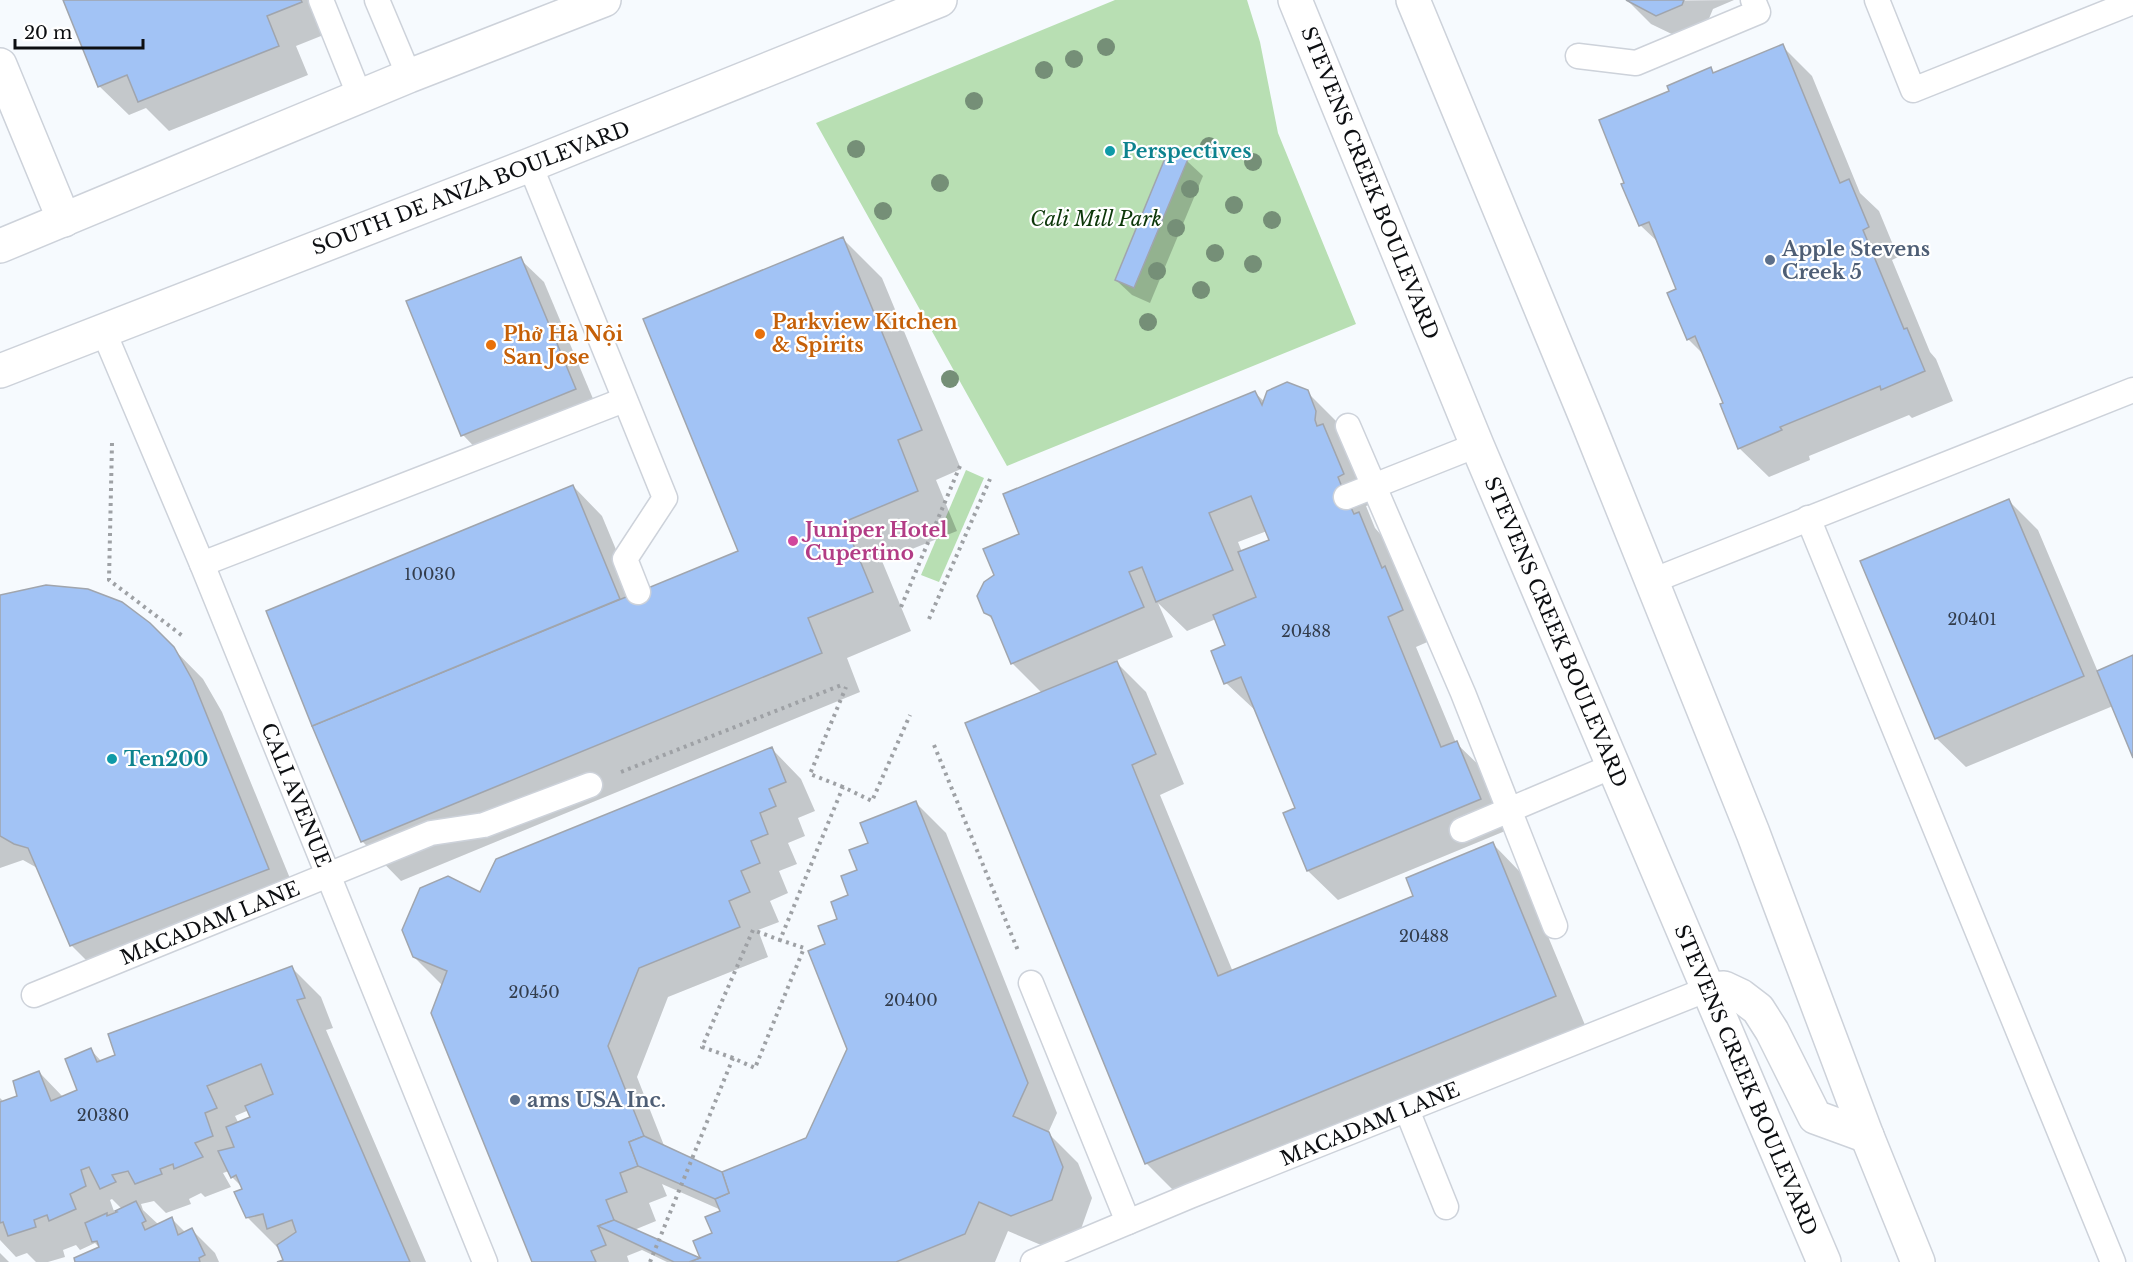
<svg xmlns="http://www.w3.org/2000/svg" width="2133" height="1262" font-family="'Libre Baskerville',serif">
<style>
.green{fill:#b8dfb3}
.shadow{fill:#0003;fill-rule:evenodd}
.building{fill:#a2c3f5;stroke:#a0a5ad;stroke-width:1.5}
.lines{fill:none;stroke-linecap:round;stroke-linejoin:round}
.lane-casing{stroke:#cdd2da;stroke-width:27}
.street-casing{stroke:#cdd2da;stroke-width:36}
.primary-casing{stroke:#cdd2da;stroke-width:36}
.path{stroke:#9ea1a5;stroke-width:4;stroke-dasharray:3 4.5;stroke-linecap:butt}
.lane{stroke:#fff;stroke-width:24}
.street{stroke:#fff;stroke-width:33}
.primary{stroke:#fff;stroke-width:33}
.tree{fill:#758f77}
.culture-dot{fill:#0f9aa8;stroke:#fff;stroke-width:2}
.service-dot{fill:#5c6f8a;stroke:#fff;stroke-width:2}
.food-dot{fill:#e8710a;stroke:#fff;stroke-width:2}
.hotel-dot{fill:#d1479c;stroke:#fff;stroke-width:2}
.labels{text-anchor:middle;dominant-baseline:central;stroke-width:4.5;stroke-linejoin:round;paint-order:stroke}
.number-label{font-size:16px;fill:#323c4b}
.culture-label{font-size:20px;font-weight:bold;fill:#0d838f;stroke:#fff;text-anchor:start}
.street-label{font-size:20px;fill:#0d0f12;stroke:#fff}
.park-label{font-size:20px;font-style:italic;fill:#0c3709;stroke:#fff}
.service-label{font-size:20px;font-weight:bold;fill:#4e5e75;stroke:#fff;text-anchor:start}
.food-label{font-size:20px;font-weight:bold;fill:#c56008;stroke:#fff;text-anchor:start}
.hotel-label{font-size:20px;font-weight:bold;fill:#b23c85;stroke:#fff;text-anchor:start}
</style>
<rect width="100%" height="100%" fill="#f6fafe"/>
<g class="green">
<path d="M1115,0H1247L1260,42L1278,133L1356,324L1007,466L816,123Z"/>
<path d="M966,470L984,478L939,582L921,575Z"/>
</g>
<g class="shadow">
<path d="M65,0H318L331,32L296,46L308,75L169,131L146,108L129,115L99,86Z"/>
<path d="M1734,0L1713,9L1705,28L1680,38L1651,24L1628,1Z"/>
<path d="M1782,46L1812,76L1860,193L1879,211L1898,257L1892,260L1930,352L1936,359L1953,401L1912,418L1909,415L1809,456L1810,460L1769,477L1739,448L1725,404L1705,356L1688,339L1678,290L1660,244L1640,225L1671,92L1711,69L1715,74Z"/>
<path d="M1187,161L1203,176L1150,303L1132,295L1116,280Z"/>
<path d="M843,239L882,278L961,469L936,480L957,531L882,561L911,631L847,658L860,692L401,881L362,841L268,611L573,486L602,516L635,595L740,552Z"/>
<path d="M520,259L544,282L599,413L486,459L463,435L408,302Z"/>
<path d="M1307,392L1337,422L1372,504L1366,506L1375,528L1388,543L1432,640L1416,647L1456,743L1486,772L1510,829L1338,900L1308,871L1284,813L1297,808L1257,712L1226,683L1227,646L1216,619L1187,631L1158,603L1173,637L1115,661L1146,692L1184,784L1160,795L1233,972L1415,897L1493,844L1522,874L1585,1025L1176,1193L1146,1163L1042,693L1012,663L995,622L986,613L996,576L1021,535L1255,393L1265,402ZM1267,531L1271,541L1242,552L1238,542Z"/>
<path d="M2009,501L2038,530L2098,672L2133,657V754L2113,706L1966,767L1936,738Z"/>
<path d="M46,587L149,624L203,679L222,712L298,898L101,975L71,945L39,869L23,860L0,868V596Z"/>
<path d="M772,749L801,779L815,811L798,818L805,836L788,843L797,864L779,871L788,893L770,901L779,922L758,930L768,957L668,997L637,1077L665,1148L722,1174L807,1139L848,1049L827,945L850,896L870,844L916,803L946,833L1057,1113L1048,1133L1078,1163L1092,1198L1081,1229L1041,1245L1008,1231L995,1262H667L642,1250L627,1256L629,1262H533L443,986L414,957L481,894ZM662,1184L721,1210L714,1234L703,1261L634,1230L656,1221L649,1203L667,1196Z"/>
<path d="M292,968L321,997L333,1028L326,1030L426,1262H281L285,1260L279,1247H277L248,1218L245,1190L232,1177L229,1171L223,1173L231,1187L205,1197L201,1193L189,1199L191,1204L166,1213L154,1201L141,1204L143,1210L159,1225L172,1219L186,1233L192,1230L215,1253L219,1262H77L100,1248L95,1243L80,1250L76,1245L63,1250L65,1257L48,1262H36L27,1253L16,1257L0,1240V1098L4,1102L19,1097L39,1072L64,1098L79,1091L91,1050L102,1062ZM249,1110L252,1117L239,1124L235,1116ZM112,1199L122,1209L115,1214L110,1200Z"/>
<path d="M0,1253L9,1262H0Z"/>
</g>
<g class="building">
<path d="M63,0H301L302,2L267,16L279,46L138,102L127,75L98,87Z"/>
<path d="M1626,0H1684L1682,5L1656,16Z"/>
<path d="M1783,44L1840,183L1849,179L1869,227L1863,230L1904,329L1907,328L1925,371L1881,390L1880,386L1780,427L1782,430L1738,449L1720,404L1723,403L1695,336L1687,340L1667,293L1676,289L1649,222L1639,226L1621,184L1624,183L1599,120L1669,91L1667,86L1711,67L1713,73Z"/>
<path d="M1168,151L1188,159L1134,288L1115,280Z"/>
<path d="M843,237L922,430L898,440L918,491L844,522L873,592L808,618L822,653L361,842L312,726L738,551L643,319Z"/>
<path d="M521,257L576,389L461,436L406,301Z"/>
<path d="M1287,382L1308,390L1316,411L1315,420L1317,426L1323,424L1344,474L1338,477L1346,497L1354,514L1359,512L1382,568L1385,566L1403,610L1388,617L1441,747L1457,741L1481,799L1307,871L1283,813L1295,808L1241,677L1224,684L1211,651L1225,645L1213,615L1256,597L1238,552L1269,540L1251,496L1209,513L1233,570L1156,602L1142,567L1129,572L1144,607L1011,664L991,616L984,613L977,596L984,582L994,575L983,549L1019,534L1003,494L1255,391L1262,405L1267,391Z"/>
<path d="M573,485L620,599L312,726L266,611Z"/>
<path d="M2009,499L2084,676L1935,739L1860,561Z"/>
<path d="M46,585L88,589L122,602L150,623L174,647L193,681L269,869L70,946L28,848L14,844L0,836V595Z"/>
<path d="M2133,655V758L2097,671Z"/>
<path d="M1117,661L1156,754L1132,765L1218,976L1413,896L1406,878L1493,842L1556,996L1145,1164L965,723Z"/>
<path d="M772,747L786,782L769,789L776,806L760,813L768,834L751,841L760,863L741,871L750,892L729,901L740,927L639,968L608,1046L644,1136L629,1142L638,1166L620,1173L627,1192L606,1200L614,1220L598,1226L606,1245L591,1251L596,1262H532L431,1013L447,971L413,957L402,930L420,888L448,876L480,892L496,859Z"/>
<path d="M916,801L1028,1083L1013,1116L1049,1132L1063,1167L1052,1200L1011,1216L979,1202L965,1234L896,1262H689L700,1258L693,1241L712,1233L705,1217L720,1211L715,1199L729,1193L722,1172L806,1138L847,1049L808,951L825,944L818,926L837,919L831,902L848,895L841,876L857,870L849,850L868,843L860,823Z"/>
<path d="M292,966L305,998L297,1000L410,1262H277L283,1260L277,1245L296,1232L292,1220L267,1229L263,1214L246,1218L234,1192L242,1189L236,1175L231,1178L218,1151L234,1147L226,1127L250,1117L245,1106L273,1094L261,1064L207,1086L217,1108L205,1113L213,1136L195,1143L203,1157L174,1169L173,1164L160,1169L162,1174L135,1184L128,1171L112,1175L116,1182L100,1189L89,1167L81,1170L86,1186L70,1194L76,1209L49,1221L47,1215L34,1220L36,1227L8,1236L3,1222L0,1223V1102L17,1096L13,1081L39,1071L51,1101L77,1090L65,1059L91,1048L97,1062L115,1055L108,1034Z"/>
<path d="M644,1136L722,1172L729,1193L715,1199L638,1166L629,1142Z"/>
<path d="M136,1201L146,1221L142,1223L145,1230L172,1217L178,1235L192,1228L205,1255L199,1258L200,1262H75L74,1258L99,1247L97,1241L92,1242L85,1223L107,1213V1216L117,1212L115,1211Z"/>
<path d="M614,1220L700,1258L689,1262H674L598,1226Z"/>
</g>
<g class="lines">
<g class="lane-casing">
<g id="lane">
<path d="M321,0L360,97"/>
<path d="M377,0L409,76"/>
<path d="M1877,0L1913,90L2133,2"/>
<path d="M1578,56L1636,63L1758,12L1753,0"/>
<path d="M530,165L665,498L625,559L638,592"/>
<path d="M103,330L202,564L485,1262"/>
<path d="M1348,426L1463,693L1555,926"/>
<path d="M1346,497L1477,445"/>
<path d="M1808,518L2113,1262"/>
<path d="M202,564L624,400"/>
<path d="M1652,581L2133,390"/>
<path d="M1462,830L1613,766"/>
<path d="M1031,983L1128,1222"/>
<path d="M34,995L431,833L484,825L590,785"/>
<path d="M1407,1110L1446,1207"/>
<path d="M1033,1262L1190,1196L1708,989"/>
</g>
</g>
<g class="street-casing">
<path id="street" d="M0,65L64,220"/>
</g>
<g class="primary-casing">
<g id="primary">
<path d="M1295,0L1477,445L1824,1262"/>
<path d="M1413,0L1587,420L1753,833L1867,1136L1918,1262"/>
<path d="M0,246L409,76L604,0"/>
<path d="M0,371L530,165L940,0"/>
<path d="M1708,989L1724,988L1741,996L1758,1009L1772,1031L1815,1117L1867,1136"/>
</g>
</g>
<g class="path">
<path d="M112,443L109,580L184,637"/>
<path d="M901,607L960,466"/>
<path d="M929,619L990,479"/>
<path d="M934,745L1019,953"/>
<path d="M621,772L844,684"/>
<path d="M843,787L810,774L846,687"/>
<path d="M733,1058L702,1047L753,930L780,940"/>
<path d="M650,1262L733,1058L755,1068L804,948L780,940L843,787L872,801L910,715"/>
</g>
<use href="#lane" class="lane"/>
<use href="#street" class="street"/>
<use href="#primary" class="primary"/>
</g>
<g class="tree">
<circle cx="1106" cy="47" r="9"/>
<circle cx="1074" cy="59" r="9"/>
<circle cx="1044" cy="70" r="9"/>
<circle cx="974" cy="101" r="9"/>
<circle cx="1209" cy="146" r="9"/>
<circle cx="856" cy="149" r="9"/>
<circle cx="1253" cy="162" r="9"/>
<circle cx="940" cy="183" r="9"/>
<circle cx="1190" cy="189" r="9"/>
<circle cx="1234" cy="205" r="9"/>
<circle cx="883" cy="211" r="9"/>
<circle cx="1272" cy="220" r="9"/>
<circle cx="1176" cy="228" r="9"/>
<circle cx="1215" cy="253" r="9"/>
<circle cx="1253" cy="264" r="9"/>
<circle cx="1157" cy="271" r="9"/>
<circle cx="1201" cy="290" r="9"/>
<circle cx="1148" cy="322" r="9"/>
<circle cx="950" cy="379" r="9"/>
</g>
<g class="culture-dot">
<circle cx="1110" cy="151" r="6"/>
<circle cx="112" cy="759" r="6"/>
</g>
<g class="service-dot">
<circle cx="1770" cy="260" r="6"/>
<circle cx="515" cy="1100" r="6"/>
</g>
<g class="food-dot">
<circle cx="760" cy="334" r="6"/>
<circle cx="491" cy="345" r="6"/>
</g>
<circle class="hotel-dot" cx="793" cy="541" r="6"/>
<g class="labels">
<g class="number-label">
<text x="430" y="574">10030</text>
<text x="1972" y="619">20401</text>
<text x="1306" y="631">20488</text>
<text x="1424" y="936">20488</text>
<text x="534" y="992">20450</text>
<text x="911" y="1000">20400</text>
<text x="103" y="1115">20380</text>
</g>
<g class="culture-label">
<text x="1122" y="151">Perspectives</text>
<text x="124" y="759">Ten200</text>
</g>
<g class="street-label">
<text transform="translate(1370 183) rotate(68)">STEVENS CREEK BOULEVARD</text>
<text transform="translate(471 188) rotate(-21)">SOUTH DE ANZA BOULEVARD</text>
<text transform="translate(1556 632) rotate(67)">STEVENS CREEK BOULEVARD</text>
<text transform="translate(296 795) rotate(68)">CALI AVENUE</text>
<text transform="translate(210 923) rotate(-22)">MACADAM LANE</text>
<text transform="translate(1746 1080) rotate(67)">STEVENS CREEK BOULEVARD</text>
<text transform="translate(1370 1124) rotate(-22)">MACADAM LANE</text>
</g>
<g class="park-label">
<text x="1096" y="219">Cali Mill Park</text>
</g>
<g class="service-label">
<text x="1782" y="249">Apple Stevens<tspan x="1782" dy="23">Creek 5</tspan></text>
<text x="527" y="1100">ams USA Inc.</text>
</g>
<g class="food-label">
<text x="772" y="322">Parkview Kitchen<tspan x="772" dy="23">&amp; Spirits</tspan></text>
<text x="503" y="334">Phở Hà Nội<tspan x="503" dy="23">San Jose</tspan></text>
</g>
<g class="hotel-label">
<text x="805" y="530">Juniper Hotel<tspan x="805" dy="23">Cupertino</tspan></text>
</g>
</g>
<path d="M15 39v9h128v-9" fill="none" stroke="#0d0f12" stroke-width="3"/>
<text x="24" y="39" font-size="18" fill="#0d0f12" stroke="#ffffff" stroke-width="4.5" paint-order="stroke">20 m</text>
</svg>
